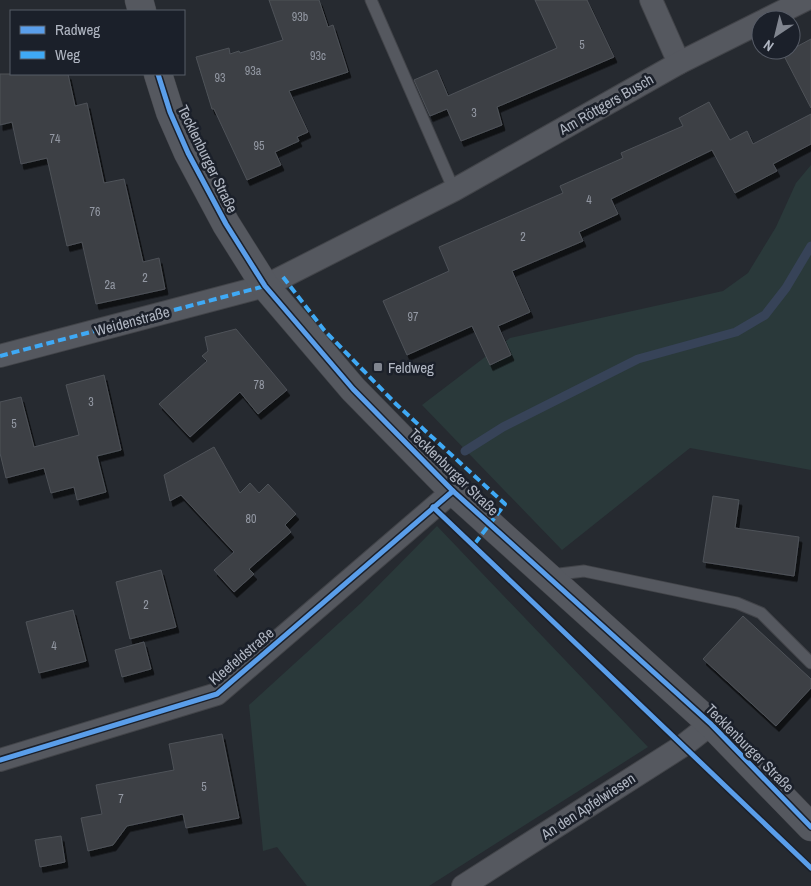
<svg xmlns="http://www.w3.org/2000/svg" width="811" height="886" font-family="'Archivo Narrow',sans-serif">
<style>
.green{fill:#2a393a}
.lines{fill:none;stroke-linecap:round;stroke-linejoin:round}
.stream{stroke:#374358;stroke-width:9}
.building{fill:#3d4045;stroke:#4e5258;filter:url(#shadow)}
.service-casing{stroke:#424449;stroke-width:13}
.minor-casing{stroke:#424449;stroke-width:24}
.tertiary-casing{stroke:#424449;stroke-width:29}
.service{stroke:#55585f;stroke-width:11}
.minor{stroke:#55585f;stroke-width:22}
.tertiary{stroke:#55585f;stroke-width:28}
.quiet{stroke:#3fa9f5;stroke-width:4;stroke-dasharray:8 4;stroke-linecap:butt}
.cycleway-casing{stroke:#1b202a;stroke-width:8}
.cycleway{stroke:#5a9eea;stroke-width:5}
.poi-dot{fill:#80858f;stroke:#1b202a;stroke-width:2}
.labels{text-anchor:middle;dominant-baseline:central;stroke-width:5;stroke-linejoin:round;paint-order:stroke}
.number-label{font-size:12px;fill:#9398a3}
.street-label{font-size:15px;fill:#b0b6c2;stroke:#1b202a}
.poi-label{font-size:15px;fill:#b0b6c2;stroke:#1b202a;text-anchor:start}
</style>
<defs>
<filter id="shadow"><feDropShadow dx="3" dy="5.5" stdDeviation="0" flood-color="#0009"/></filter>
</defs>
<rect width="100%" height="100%" fill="#262a30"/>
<g class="green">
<path d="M811,165V470L690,448L562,550L422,405L510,338L723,291L748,273L776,227L796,183Z"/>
<path d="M437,526L648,747L429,886H307L277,847L263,851L249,705L361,603Z"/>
</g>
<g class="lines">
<path class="stream" d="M465,451L503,427L638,359L736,332L765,315L786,288L811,246"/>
</g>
<g class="building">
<path d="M269,0H319L328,27L333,25L348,72L289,91L308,132L297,137L299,141L275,152L281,165L247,180L214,109H212L196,57L229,48L230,54L239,51L240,53L283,40Z"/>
<path d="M535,0H587L614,57L497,107L502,125L461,141L447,109L430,116L414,80L437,70L448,96L557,48Z"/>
<path d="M811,39V108L783,54Z"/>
<path d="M0,74H68L75,106L87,103L104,183L124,179L143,262L159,258L165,289L96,304L82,242L67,246L47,158L21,164L12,122L0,125Z"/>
<path d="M709,102L730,140L747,131L753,144L811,114V144L773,164L777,171L735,193L712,150L611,199L618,214L579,232L583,241L512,271L530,312L498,326L511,355L490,365L472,326L407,355L383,301L449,271L439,247L563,193L560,186L623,158L621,153L683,126L679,118Z"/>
<path d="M236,329L287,390L258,414L240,392L190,437L159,404L207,361L202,356L208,351L205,337Z"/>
<path d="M104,375L121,450L97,456L106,492L77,500L74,487L51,493L44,468L6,478L0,453V402L21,397L34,447L79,435L66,385Z"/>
<path d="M214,447L240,493L250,483L259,493L268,484L296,514L285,525L291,532L249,569L254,574L234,592L214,570L234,552L181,495L170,501L164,475Z"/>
<path d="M713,496L739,500L735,528L799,537L794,576L703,562Z"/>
<path d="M161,570L176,627L130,639L116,582Z"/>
<path d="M73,610L86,661L39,673L26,622Z"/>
<path d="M743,616L811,679V688L776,726L703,659Z"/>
<path d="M144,642L151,669L122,677L115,650Z"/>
<path d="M222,734L239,818L186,828L183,814L127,826L113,845L88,851L81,818L102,814L96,785L174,770L169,744Z"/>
<path d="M61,836L65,862L40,867L35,840Z"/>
</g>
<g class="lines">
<g class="service-casing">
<g id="service">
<path d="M371,0L454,190"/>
<path d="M551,575L584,571L737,603L761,613L811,663"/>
</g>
</g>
<g class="minor-casing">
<g id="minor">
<path d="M651,0L679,63"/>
<path d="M765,20L805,0"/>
<path d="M0,356L265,286L454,190L679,63L761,22"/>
<path d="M0,760L217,694L453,491"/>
<path d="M463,886L684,745L711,724"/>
</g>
</g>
<g class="tertiary-casing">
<g id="tertiary">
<path d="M139,0L142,11"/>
<path d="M158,74L170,112L188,153L226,224L265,286L353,389L453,491L711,724L811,827"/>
</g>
</g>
<use href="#service" class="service"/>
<use href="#minor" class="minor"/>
<use href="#tertiary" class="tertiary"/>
<g class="quiet">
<path d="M283,277L324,330L396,404L505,504L473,546"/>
<path d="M0,356L265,286"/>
</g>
<g class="cycleway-casing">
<g id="cycleway">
<path d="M158,74L170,112L188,153L226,224L265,286L353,389L453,491L711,724L811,827"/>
<path d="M433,507L811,868"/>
<path d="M0,760L217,694L453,491"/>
</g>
</g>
<use href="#cycleway" class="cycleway"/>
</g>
<rect class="poi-dot" x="373" y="362" width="10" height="10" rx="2.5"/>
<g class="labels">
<g class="number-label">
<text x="300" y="17">93b</text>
<text x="582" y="45">5</text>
<text x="318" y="56">93c</text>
<text x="253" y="71">93a</text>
<text x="220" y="78">93</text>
<text x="474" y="113">3</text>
<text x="55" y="139">74</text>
<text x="259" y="146">95</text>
<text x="589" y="200">4</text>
<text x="95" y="212">76</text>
<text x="523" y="237">2</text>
<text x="145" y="278">2</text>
<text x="110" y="285">2a</text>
<text x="413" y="317">97</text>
<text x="259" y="385">78</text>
<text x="91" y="402">3</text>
<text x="14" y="424">5</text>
<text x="251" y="519">80</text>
<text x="146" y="605">2</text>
<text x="54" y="646">4</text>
<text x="204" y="787">5</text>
<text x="121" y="799">7</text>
</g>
<g class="street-label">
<text transform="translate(606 104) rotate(-30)">Am Röttgers Busch</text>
<text transform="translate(208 159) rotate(64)">Tecklenburger Straße</text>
<text transform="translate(132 321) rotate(-15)">Weidenstraße</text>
<text transform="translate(454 472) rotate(44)">Tecklenburger Straße</text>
<text transform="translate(241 656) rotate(-40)">Kleefeldstraße</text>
<text transform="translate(750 748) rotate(45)">Tecklenburger Straße</text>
<text transform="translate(588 806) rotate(-33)">An den Apfelwiesen</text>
</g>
<g class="poi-label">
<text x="388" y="367">Feldweg</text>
</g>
</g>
<rect x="10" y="10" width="175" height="65" fill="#1b202a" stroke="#575c67"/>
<rect x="20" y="26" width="25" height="8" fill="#5a9eea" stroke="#575c67"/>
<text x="55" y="35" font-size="15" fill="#b0b6c2">Radweg</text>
<rect x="20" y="51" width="25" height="8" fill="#3fa9f5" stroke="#575c67"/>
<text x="55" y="60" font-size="15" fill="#b0b6c2">Weg</text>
<g transform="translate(776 35) rotate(215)"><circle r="24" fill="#1b202a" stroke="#575c67"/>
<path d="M0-4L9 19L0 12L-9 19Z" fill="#80858f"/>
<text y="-8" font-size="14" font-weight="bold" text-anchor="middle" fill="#b0b6c2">N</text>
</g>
</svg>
